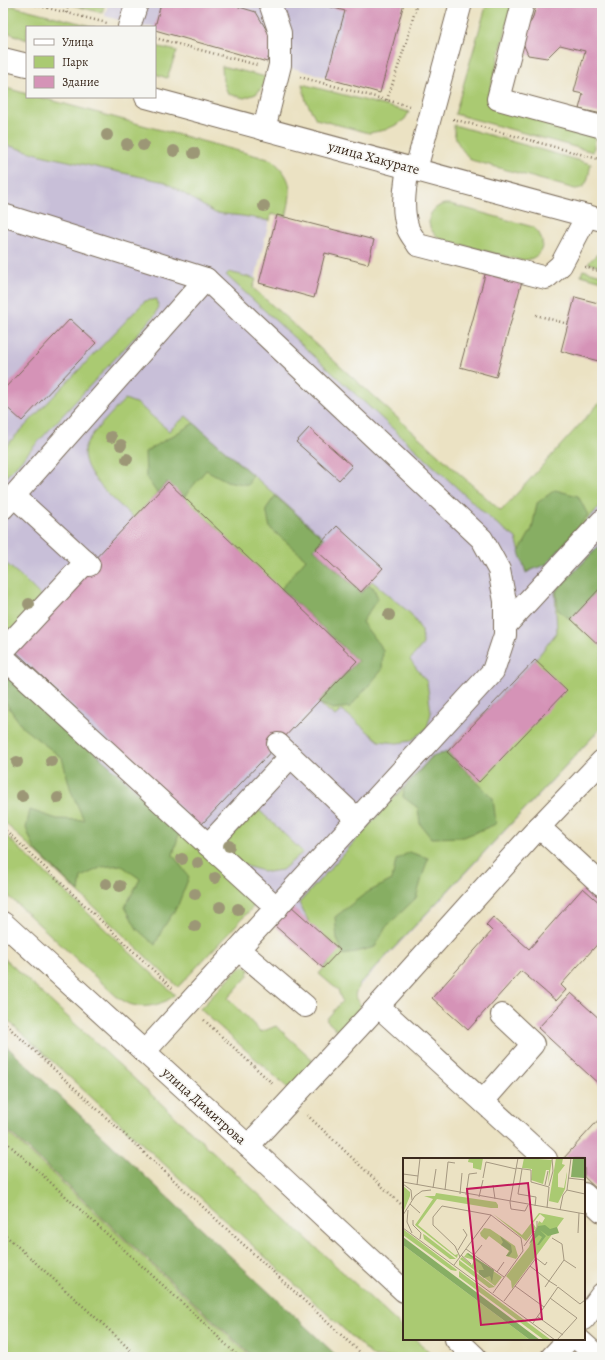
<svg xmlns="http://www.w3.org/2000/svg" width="605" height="1360" font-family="Alegreya,serif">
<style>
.industrial{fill:#c8bfd8}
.green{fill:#aaca72;stroke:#727a48}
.forest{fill:#87ae64;stroke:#616c41}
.building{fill:#d593b7}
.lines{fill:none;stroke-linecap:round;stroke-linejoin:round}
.minor-casing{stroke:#796a58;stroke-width:24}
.major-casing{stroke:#796a58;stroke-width:24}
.path{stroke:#796a58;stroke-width:2.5;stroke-dasharray:1 3;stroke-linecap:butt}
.minor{stroke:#fff;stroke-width:22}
.major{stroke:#fff;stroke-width:22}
.tree{fill:#9c9776}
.labels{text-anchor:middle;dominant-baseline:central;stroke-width:3.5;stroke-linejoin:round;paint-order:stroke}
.street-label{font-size:14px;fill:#3b2a1e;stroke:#f6f6f2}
.inset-road{fill:none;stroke:#a59881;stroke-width:1}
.view{fill:#c2185b;fill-opacity:0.15;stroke:#c2185b;stroke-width:2}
.inset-edge{fill:none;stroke:#3b2a1e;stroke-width:2}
</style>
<rect width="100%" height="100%" fill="#f6f6f2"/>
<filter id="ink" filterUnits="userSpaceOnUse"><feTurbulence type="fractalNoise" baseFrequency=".025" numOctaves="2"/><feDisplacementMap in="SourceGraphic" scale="8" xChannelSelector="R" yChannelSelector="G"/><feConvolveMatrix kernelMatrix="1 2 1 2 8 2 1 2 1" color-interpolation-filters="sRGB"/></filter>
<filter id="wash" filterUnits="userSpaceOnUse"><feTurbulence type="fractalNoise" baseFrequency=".012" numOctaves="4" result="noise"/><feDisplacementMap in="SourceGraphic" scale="16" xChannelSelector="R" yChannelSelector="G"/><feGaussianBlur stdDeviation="0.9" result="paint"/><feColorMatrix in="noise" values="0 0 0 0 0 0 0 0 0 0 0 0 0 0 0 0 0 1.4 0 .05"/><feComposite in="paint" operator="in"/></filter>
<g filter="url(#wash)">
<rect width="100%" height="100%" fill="#ebe2c3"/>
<g class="industrial">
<path d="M108,3H404L380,92L155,30V27H144L105,16Z"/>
<path d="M3,125L275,196L253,288L500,512L602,400V728L353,993L253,907L178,986L3,819Z"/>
</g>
<g class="green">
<path d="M74,3H85L101,7L102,3H105L102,13L73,5Z"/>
<path d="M487,3H513L488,98L596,135L593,152L455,114Z"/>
<path d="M13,6L95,27H27V40L7,32C4,23 4,16 7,7Z"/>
<path d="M155,46L177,51L167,78L155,74Z"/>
<path d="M222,66L266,77L268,81L256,94L244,98L228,94L223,81Z"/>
<path d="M302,84L409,112L405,119L398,124L385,130L369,133L316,119L306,101Z"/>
<path d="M3,87L27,94V97H39L272,160C294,179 292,191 286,217L271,214L270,221L243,216L215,213L165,182L45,156L3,144Z"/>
<path d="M454,125L591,164C588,175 589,189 575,189L471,160C462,150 453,140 454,125Z"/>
<path d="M444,204H450L533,227C551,242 541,262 519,260L441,239C424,229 425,210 444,204Z"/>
<path d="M602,252V267L588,263L596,255Z"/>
<path d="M583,270L602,275V281L581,275Z"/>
<path d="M229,272L256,279L253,288L501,511L602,400V504L548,562L526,573L516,538L492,520L226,275Z"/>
<path d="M157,299L158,306L156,314L3,480V449L145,301Z"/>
<path d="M125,399L138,404L169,431L186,416L324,538L314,549L361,592L372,581L411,614L422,631L423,644L410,660L427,682L431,713L427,728L411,741L397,743L379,741L342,710L335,716L317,702L356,661L168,482L134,518C117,502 78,472 85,447C87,437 117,408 125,399Z"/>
<path d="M602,543V727L359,985L355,995L362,1008L339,1032L326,1020L342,1001L338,990L319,974L339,949L310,924L299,903L432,756L447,752L536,659L557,632L555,591Z"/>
<path d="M3,561L22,577L45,600L3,638Z"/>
<path d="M3,669L253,897V907L178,987L3,821Z"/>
<path d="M258,809L303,852L282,870L267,872L249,867L234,859L221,847Z"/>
<path d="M3,833L175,995C165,1004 146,1009 133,1005C127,1004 121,999 116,996L3,891Z"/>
<path d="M3,957L404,1329V1339H415L435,1357H374L3,1016Z"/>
<path d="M244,966L249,969L248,976L228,998L261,1032L276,1026L312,1059V1067L288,1088L200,1009L238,969Z"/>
<path d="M3,1128L251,1357H3Z"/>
</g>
<g class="forest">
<path d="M194,423L252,475L248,485L227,481L206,470L184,497L167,482L157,493L146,477L145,452Z"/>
<path d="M555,490L578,496L588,515L547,564L526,572L519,552L532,529L537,503Z"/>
<path d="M275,496L324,538L314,549L361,593L367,586L373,587L378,598L362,622L383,650L382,670L350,707L332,709L317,702L358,661L281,589L306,559L270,528L266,509Z"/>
<path d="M602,543V587L571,620L558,610L556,591Z"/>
<path d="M3,669L180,830L173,855L189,877L178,905L162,930L155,945L137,929L125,907L140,879L121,865L102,867L81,877L79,892L35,850L26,828L30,810L57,819L84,820L71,791L62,758L23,728L3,699Z"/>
<path d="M447,752L493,798L496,824L464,837L431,838L420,824L418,808L403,797L404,788L432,757Z"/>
<path d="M409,852L428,858L416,898L386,927L375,947L344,955L337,939L335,917L366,893L392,880L396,860Z"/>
<path d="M3,1043L338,1357H253L3,1126Z"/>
</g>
<g id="blocks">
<g class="building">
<path d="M161,3H229V4L256,12L273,41L267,62L155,30V27Z"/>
<path d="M316,3H404L380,93L326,78L345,11Z"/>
<path d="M537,3H602V114L579,109L583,94L574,92L585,51L560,45L547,58L528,55L520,36L532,20Z"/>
<path d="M277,215L374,240L368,264L325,253L314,298L259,283Z"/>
<path d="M486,271L522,281L496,377L460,367Z"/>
<path d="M575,297L602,304V362L561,351Z"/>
<path d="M70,319L96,343L22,421L3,404V390Z"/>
<path d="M309,428L352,466L339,480L296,442Z"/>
<path d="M168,482L357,661L200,826L11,647Z"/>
<path d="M337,526L383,568L361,592L315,549Z"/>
<path d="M602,586V648L571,619Z"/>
<path d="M535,660L567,690L479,782L447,752Z"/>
<path d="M583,888L602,905V939L561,985L566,990L556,1001L521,971L468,1030L432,998L492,931L486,925L493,917L529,949Z"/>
<path d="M291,906L340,950L323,968L274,925Z"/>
<path d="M571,993L602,1021V1087L538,1028Z"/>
<path d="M602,1116V1190L600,1192L584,1177V1159H563Z"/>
</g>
</g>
</g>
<g filter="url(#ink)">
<use href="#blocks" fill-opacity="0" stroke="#796a58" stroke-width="1"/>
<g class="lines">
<g class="minor-casing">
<g id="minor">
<path d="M523,3L498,99L602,127"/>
<path d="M129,27L137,3"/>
<path d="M264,129L280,65V33L270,3"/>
<path d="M408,167C405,188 401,209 408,229C410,234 415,240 418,245L546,278L561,265L587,216"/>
<path d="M416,169L461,3"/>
<path d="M3,215L206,279L482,539L499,570L505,601V635L493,671L144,1052"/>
<path d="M14,496L89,565"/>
<path d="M3,508L206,279"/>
<path d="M505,626L602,521"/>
<path d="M3,651L86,562"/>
<path d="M3,657L277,908"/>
<path d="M278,744L357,819"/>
<path d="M539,827L602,885"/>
<path d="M208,845L291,756"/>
<path d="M239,950L305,1006"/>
<path d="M378,1006L546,1159"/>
<path d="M483,1101L533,1044L502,1015"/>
<path d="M248,1146L378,1006L539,827L602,761"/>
<path d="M584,1194L602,1211"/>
<path d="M584,1319L602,1294"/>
<path d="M578,1339L598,1357"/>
<path d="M552,1357L569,1339"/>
</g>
</g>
<g class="major-casing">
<g id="major">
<path d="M3,59L27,65"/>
<path d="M146,97L602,220"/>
<path d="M3,923L248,1146L404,1291"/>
<path d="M456,1339L475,1357"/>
</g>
</g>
<g class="path">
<path d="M28,3L107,23"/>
<path d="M66,13L69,3"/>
<path d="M155,38L257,65"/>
<path d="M300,77L409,106"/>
<path d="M387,100L407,40L417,3"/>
<path d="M453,119L602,160"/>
<path d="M585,267L602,272"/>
<path d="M536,315L568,324"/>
<path d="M3,828L172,988"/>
<path d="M204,1020L274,1085"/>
<path d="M3,1022L365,1357"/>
<path d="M307,1115L404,1207"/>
<path d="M3,1139L190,1310L239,1357"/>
<path d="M3,1233L118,1338L137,1357"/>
</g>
<use href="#minor" class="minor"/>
<use href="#major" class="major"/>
</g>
<g class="tree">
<circle cx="107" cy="135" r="6"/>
<circle cx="127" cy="144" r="6"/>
<circle cx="143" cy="145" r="6"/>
<circle cx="174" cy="151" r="6"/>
<circle cx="194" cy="153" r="6"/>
<circle cx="264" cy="206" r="6"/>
<circle cx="111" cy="437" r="6"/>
<circle cx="121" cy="445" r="6"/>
<circle cx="127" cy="459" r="6"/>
<circle cx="29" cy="604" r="6"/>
<circle cx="389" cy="615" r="6"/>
<circle cx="51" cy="761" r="6"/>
<circle cx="17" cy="762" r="6"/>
<circle cx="22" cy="796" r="6"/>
<circle cx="58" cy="798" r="6"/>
<circle cx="229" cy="846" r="6"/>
<circle cx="182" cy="859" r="6"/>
<circle cx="198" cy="863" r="6"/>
<circle cx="215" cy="878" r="6"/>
<circle cx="106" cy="884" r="6"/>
<circle cx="120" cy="886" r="6"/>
<circle cx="195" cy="894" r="6"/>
<circle cx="220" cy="907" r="6"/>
<circle cx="238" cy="909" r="6"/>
<circle cx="195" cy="926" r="6"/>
</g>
</g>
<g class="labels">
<g class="street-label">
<text transform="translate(374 158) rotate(15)">улица Хакурате</text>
<text transform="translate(204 1106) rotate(42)">улица Димитрова</text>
</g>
</g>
<g transform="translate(403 1158)">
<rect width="182" height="182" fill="#ebe2c3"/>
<path d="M66,0H80L78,12L70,10V5L65,4ZM121,0L149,2L145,26L146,12H143L140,26L128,22L129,11L119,10ZM153,0H160L159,6L162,7L155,16V29L161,30L164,14V17L162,31L155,45L146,43ZM0,28L7,34V38L0,55ZM33,35L93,44L95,47V50H88L34,41L15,67L52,97L55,96L54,100L12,67L30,41L21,38H32ZM136,55L161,60L109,131L108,123L103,118L126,89L136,63L139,65L142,60L137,56L130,65L133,70L123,83L90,56L119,77ZM81,70L87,71L112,88L115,98L113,101L103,98L106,93L86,78L83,82L78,78L77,75ZM0,71L54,112L53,113L48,112L0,77ZM20,76L22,77L53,101H47L21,81ZM0,87L127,182H0ZM64,95L99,119L92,128L57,101L59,99L69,107L71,102L61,99ZM56,102L92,129L86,130L56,107ZM56,113L148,182H141L56,119Z" fill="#aaca72"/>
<path d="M170,0H182L181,20L168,19ZM142,67L147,71L154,69L156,75L145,78L137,72L143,78L136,87H134L139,79L136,77L126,86L135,68ZM97,78L108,87L109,94L106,98H103L107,93L98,87L100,84ZM0,79L137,182H127L0,87ZM65,95L91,112L89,124L87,118L81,120L76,116V112H81L78,106L64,96Z" fill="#87ae64"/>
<path class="inset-road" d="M168,0L164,32L182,36M113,10L128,12V24L146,29L144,50M119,11L115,36L133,39L132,48M0,16L15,18M80,20L83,4L113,11M165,20L182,22M0,24L182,56M0,26L8,32L9,42M14,27L17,0M90,27L92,41M142,27L145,13M146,28L150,13L149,0M30,30L33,11M42,32L45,4L52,5M57,36L59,15M63,37L66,16L74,15M76,39L80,22M107,44L115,0M107,44L108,51L122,53L125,47M7,46L17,55M5,52L4,64L9,75M157,52L160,37L164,32M0,57L12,38L19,33L28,32M10,62V67L18,75L17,81M0,70L152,182M175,75L176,55M149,80L159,86L161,102M121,88L134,70V63M63,91L101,119M55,92L64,77L60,71M58,97L68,106M71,97L79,87M57,99L52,88L30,67V59L39,48L88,57L118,80L120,93L90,135M51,107L88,57M127,108L146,123L161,102L173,110M94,114L101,104M112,128L141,149M142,129L146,123L154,128M147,140L174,160L154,182M101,143L133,100L142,107L144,104M135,159L160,177M130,165L155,129L177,146L182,142"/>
<path class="view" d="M125,25L139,161L78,167L64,31Z"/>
<rect width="182" height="182" class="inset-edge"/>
</g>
<rect width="605" height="1360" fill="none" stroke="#f6f6f2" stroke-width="16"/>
<rect x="26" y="26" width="130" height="72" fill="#f6f6f2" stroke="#aba49d"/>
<rect x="34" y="39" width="20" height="6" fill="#ffffff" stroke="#aba49d"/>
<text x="62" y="46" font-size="12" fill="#3b2a1e">Улица</text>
<rect x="34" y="56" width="20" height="12" fill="#aaca72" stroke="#aba49d"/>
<text x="62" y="66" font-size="12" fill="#3b2a1e">Парк</text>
<rect x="34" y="76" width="20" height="12" fill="#d593b7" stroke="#aba49d"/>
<text x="62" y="86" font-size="12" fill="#3b2a1e">Здание</text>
</svg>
